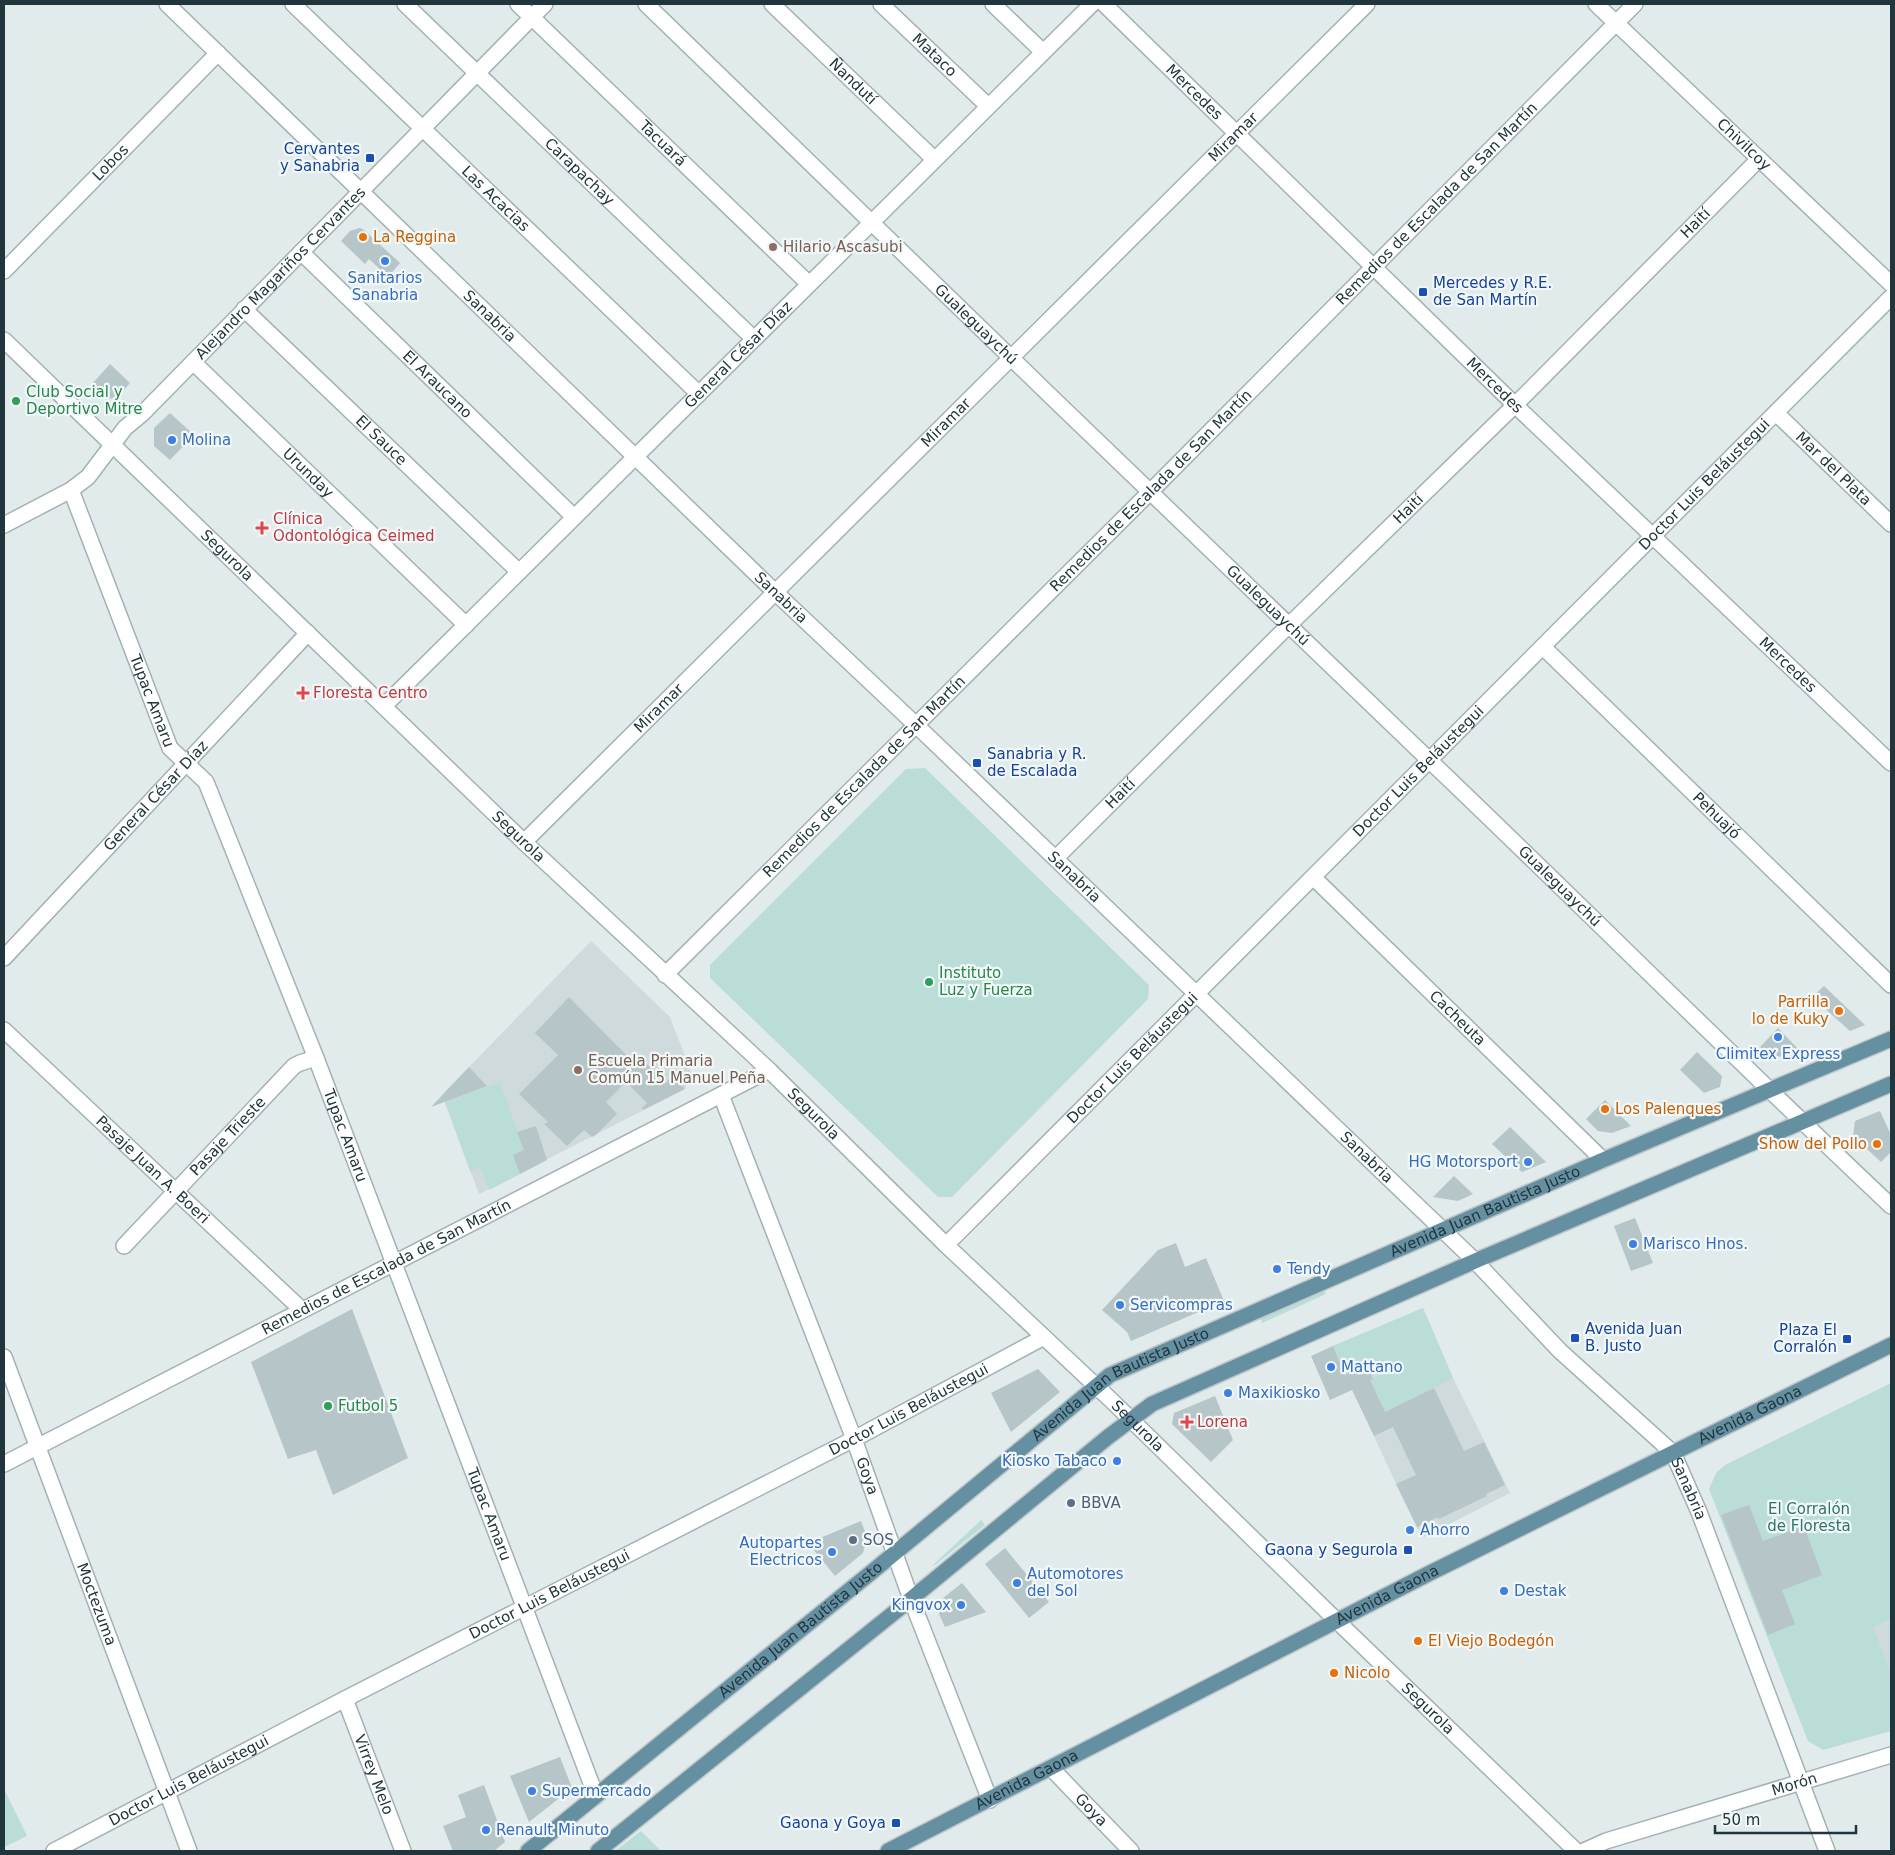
<svg xmlns="http://www.w3.org/2000/svg" width="1895" height="1855" font-family="'DejaVu Sans',sans-serif">
<style>
.built{fill:#cfdadc}
.green{fill:#baddd7}
.building{fill:#b6c5c7}
.lines{fill:none;stroke-linecap:round;stroke-linejoin:round}
.minor-casing{stroke:#a4b1b4;stroke-width:18}
.major-casing{stroke:#c1c6c9;stroke-width:18}
.minor{stroke:#fff;stroke-width:15}
.major{stroke:#6590a2;stroke-width:15}
.transit-dot{fill:#1a4fb4;stroke:#f2f8f8;stroke-width:2}
.food-dot{fill:#e8710a;stroke:#f2f8f8;stroke-width:2}
.education-dot{fill:#8d6e63;stroke:#f2f8f8;stroke-width:2}
.shop-dot{fill:#3f7fe0;stroke:#f2f8f8;stroke-width:2}
.leisure-dot{fill:#2e9e5b;stroke:#f2f8f8;stroke-width:2}
.health-dot{fill:#e0444e;stroke:#f2f8f8;stroke-width:2}
.service-dot{fill:#5c6f8a;stroke:#f2f8f8;stroke-width:2}
.labels{text-anchor:middle;dominant-baseline:central;stroke-width:4.5;stroke-linejoin:round;paint-order:stroke}
.street-label{font-size:15px;fill:#21353d;stroke:#f2f8f8}
.transit-label{font-size:15px;fill:#164399;stroke:#f2f8f8;text-anchor:end}
.food-label{font-size:15px;fill:#c56008;stroke:#f2f8f8;text-anchor:start}
.education-label{font-size:15px;fill:#785e54;stroke:#f2f8f8;text-anchor:start}
.shop-label{font-size:15px;fill:#366cbe;stroke:#f2f8f8;text-anchor:start}
.leisure-label{font-size:15px;fill:#27864d;stroke:#f2f8f8;text-anchor:start}
.health-label{font-size:15px;fill:#be3a42;stroke:#f2f8f8;text-anchor:start}
.service-label{font-size:15px;fill:#4e5e75;stroke:#f2f8f8;text-anchor:start}
.park-label{font-size:15px;fill:#2b7470;stroke:#f2f8f8}
</style>
<rect width="100%" height="100%" fill="#e1ebec"/>
<g class="built">
<path d="M591,941L670,1017L691,1072L685,1089L479,1194L442,1095Z"/>
<path d="M1423,1308L1453,1378L1510,1493L1422,1538L1384,1458L1333,1346Z"/>
<path d="M1891,1619V1673L1872,1627Z"/>
</g>
<g class="green">
<path d="M925,768L1149,985L1148,999L952,1197H938L710,978V965L906,769Z"/>
<path d="M500,1082L524,1150L513,1155L520,1174L489,1190L480,1167L470,1171L445,1102Z"/>
<path d="M1324,1291L1326,1294L1262,1323L1260,1317Z"/>
<path d="M1423,1308L1453,1378L1385,1412L1370,1380L1382,1374L1377,1362L1345,1375L1333,1346Z"/>
<path d="M1891,1383V1619L1873,1627L1891,1673V1731L1823,1750L1808,1741L1709,1489L1716,1473L1725,1465Z"/>
<path d="M981,1520L985,1525L935,1565L932,1566Z"/>
<path d="M4,1789L27,1836L4,1847Z"/>
<path d="M641,1831L661,1851H615Z"/>
</g>
<g class="building">
<path d="M360,228L364,230L400,263L388,277L369,259L365,264L341,241L350,231Z"/>
<path d="M110,364L130,383L117,398L105,399L91,385Z"/>
<path d="M170,413L194,435L170,460L154,446V428Z"/>
<path d="M1824,986L1865,1025L1850,1031L1812,997Z"/>
<path d="M569,997L639,1068L645,1062L666,1083L672,1076L685,1089L643,1110L642,1108L647,1103L626,1082L606,1102L617,1114L597,1134L592,1137L584,1130L567,1146L544,1124L548,1122L519,1094L558,1055L535,1033Z"/>
<path d="M1778,1028L1801,1052L1788,1058L1771,1055L1760,1047Z"/>
<path d="M1697,1052L1722,1076L1720,1087L1704,1093L1680,1070Z"/>
<path d="M469,1067L487,1086L431,1107Z"/>
<path d="M1605,1100L1631,1126L1612,1133L1598,1131L1586,1119Z"/>
<path d="M1880,1111L1891,1135V1152L1881,1162L1853,1136L1855,1121Z"/>
<path d="M536,1126L547,1160L520,1174L513,1155L524,1150L517,1132Z"/>
<path d="M1510,1127L1546,1162L1522,1172L1492,1144Z"/>
<path d="M1454,1176L1473,1194L1458,1201L1433,1197Z"/>
<path d="M1635,1218L1653,1263L1631,1271L1614,1226Z"/>
<path d="M1176,1243L1185,1267L1206,1258L1224,1301L1131,1341L1127,1332L1102,1310L1158,1250Z"/>
<path d="M352,1309L408,1458L333,1495L316,1450L288,1459L251,1362Z"/>
<path d="M1333,1346L1345,1375L1367,1366L1373,1379L1370,1380L1385,1412L1434,1388L1464,1451L1484,1442L1505,1485L1486,1494L1487,1496L1439,1519L1438,1517L1417,1527L1396,1484L1416,1475L1393,1427L1374,1436L1352,1390L1330,1400L1311,1356Z"/>
<path d="M1038,1369L1060,1392L1011,1432L991,1393Z"/>
<path d="M1215,1396L1233,1440L1211,1462L1172,1424L1174,1413Z"/>
<path d="M1749,1505L1763,1541L1804,1526L1822,1575L1782,1590L1795,1624L1768,1635L1721,1515Z"/>
<path d="M861,1521L867,1537L863,1553L835,1576L808,1543Z"/>
<path d="M1005,1548L1049,1602L1029,1618L985,1564Z"/>
<path d="M962,1583L986,1612L945,1627L939,1614L943,1598Z"/>
<path d="M560,1757L572,1788L529,1822L510,1776Z"/>
<path d="M484,1785L505,1842L494,1851H453L443,1826L466,1817L458,1795Z"/>
</g>
<g class="lines">
<g class="minor-casing">
<g id="minor">
<path id="s1" d="M167,4L775,592L916,725L1475,1261L1560,1351L1673,1453L1699,1512L1827,1851"/>
<path id="s2" d="M293,4L699,394"/>
<path id="s3" d="M405,4L754,339"/>
<path id="s4" d="M518,4L809,284"/>
<path id="s5" d="M646,4C905,257 1167,508 1428,759C1583,907 1735,1059 1891,1206"/>
<path id="s6" d="M772,4L934,159"/>
<path id="s7" d="M881,4L988,106"/>
<path d="M993,4L1043,52"/>
<path id="s8" d="M1104,4L1515,405L1891,763"/>
<path id="s9" d="M1596,4L1891,284"/>
<path id="s10" d="M301,252L574,517"/>
<path id="s11" d="M4,271L218,53"/>
<path id="s12" d="M244,309L519,572"/>
<path id="s13" d="M4,340L524,842L769,1070L946,1245L1112,1401L1337,1621L1576,1851"/>
<path id="s14" d="M193,362L466,625"/>
<path id="s15" d="M1776,413L1891,524"/>
<path id="s16" d="M71,490L170,748L206,782L316,1058L596,1796"/>
<path id="s17" d="M4,525L71,490L88,477L125,428L143,413L545,4"/>
<path id="s18" d="M1543,647L1891,985"/>
<path id="s19" d="M384,706L1092,4"/>
<path id="s20" d="M524,842L1367,4"/>
<path id="s21" d="M1056,858L1289,625L1515,405L1759,159"/>
<path id="s22" d="M1313,877L1603,1160"/>
<path id="s23" d="M4,958L308,633"/>
<path id="s24" d="M665,975L1150,492L1635,4"/>
<path id="s25" d="M4,1030L302,1310"/>
<path id="s26" d="M721,1095L854,1439L911,1599L990,1800"/>
<path id="s27" d="M946,1245L1891,297"/>
<path id="s28" d="M124,1246L294,1066L300,1063L316,1058"/>
<path id="s29" d="M4,1357L189,1851"/>
<path id="s30" d="M4,1464L769,1070"/>
<path id="s31" d="M345,1699L403,1851"/>
<path id="s32" d="M1051,1768L1131,1851"/>
<path id="s33" d="M54,1851L345,1699L854,1439L1044,1337"/>
<path id="s34" d="M1584,1851L1606,1841L1891,1755"/>
</g>
</g>
<g class="major-casing">
<g id="major">
<path id="s35" d="M528,1851L873,1571L1110,1375L1603,1160L1891,1039"/>
<path d="M598,1851L911,1599L1108,1437L1152,1404L1475,1261L1891,1084"/>
<path id="s36" d="M888,1851L1430,1573L1891,1345"/>
</g>
</g>
<use href="#minor" class="minor"/>
<use href="#major" class="major"/>
</g>
<g class="transit-dot">
<rect x="365" y="153" width="10" height="10" rx="2.5"/>
<rect x="1418" y="287" width="10" height="10" rx="2.5"/>
<rect x="972" y="758" width="10" height="10" rx="2.5"/>
<rect x="1570" y="1333" width="10" height="10" rx="2.5"/>
<rect x="1842" y="1334" width="10" height="10" rx="2.5"/>
<rect x="1403" y="1545" width="10" height="10" rx="2.5"/>
<rect x="891" y="1818" width="10" height="10" rx="2.5"/>
</g>
<g class="food-dot">
<circle cx="363" cy="237" r="5"/>
<circle cx="1839" cy="1011" r="5"/>
<circle cx="1605" cy="1109" r="5"/>
<circle cx="1877" cy="1144" r="5"/>
<circle cx="1418" cy="1641" r="5"/>
<circle cx="1334" cy="1673" r="5"/>
</g>
<g class="education-dot">
<circle cx="773" cy="247" r="5"/>
<circle cx="578" cy="1070" r="5"/>
</g>
<g class="shop-dot">
<circle cx="385" cy="261" r="5"/>
<circle cx="172" cy="440" r="5"/>
<circle cx="1778" cy="1037" r="5"/>
<circle cx="1528" cy="1162" r="5"/>
<circle cx="1633" cy="1244" r="5"/>
<circle cx="1277" cy="1269" r="5"/>
<circle cx="1120" cy="1305" r="5"/>
<circle cx="1331" cy="1367" r="5"/>
<circle cx="1228" cy="1393" r="5"/>
<circle cx="1117" cy="1461" r="5"/>
<circle cx="1410" cy="1530" r="5"/>
<circle cx="832" cy="1552" r="5"/>
<circle cx="1017" cy="1583" r="5"/>
<circle cx="1504" cy="1591" r="5"/>
<circle cx="961" cy="1605" r="5"/>
<circle cx="532" cy="1791" r="5"/>
<circle cx="486" cy="1830" r="5"/>
</g>
<g class="leisure-dot">
<circle cx="16" cy="401" r="5"/>
<circle cx="929" cy="982" r="5"/>
<circle cx="328" cy="1406" r="5"/>
</g>
<g class="health-dot">
<path d="M259.5 520.5h5v5h5v5h-5v5h-5v-5h-5v-5h5z"/>
<path d="M300.5 685.5h5v5h5v5h-5v5h-5v-5h-5v-5h5z"/>
<path d="M1184.5 1414.5h5v5h5v5h-5v5h-5v-5h-5v-5h5z"/>
</g>
<g class="service-dot">
<circle cx="1071" cy="1503" r="5"/>
<circle cx="853" cy="1540" r="5"/>
</g>
<g class="labels">
<g class="street-label">
<text stroke="none"><textPath href="#s7" startOffset="74">Mataco</textPath></text>
<text stroke="none"><textPath href="#s6" startOffset="112">Ñandutí</textPath></text>
<text stroke="none"><textPath href="#s8" startOffset="126">Mercedes</textPath></text>
<text stroke="none"><textPath href="#s20" startOffset="1000">Miramar</textPath></text>
<text stroke="none"><textPath href="#s4" startOffset="201">Tacuará</textPath></text>
<text stroke="none"><textPath href="#s9" startOffset="204">Chivilcoy</textPath></text>
<text stroke="none"><textPath href="#s11" startOffset="152">Lobos</textPath></text>
<text stroke="none"><textPath href="#s3" startOffset="242">Carapachay</textPath></text>
<text stroke="none"><textPath href="#s2" startOffset="281">Las Acacias</textPath></text>
<text stroke="none"><textPath href="#s24" startOffset="1091">Remedios de Escalada de San Martín</textPath></text>
<text stroke="none"><textPath href="#s21" startOffset="901">Haití</textPath></text>
<text stroke="none"><textPath href="#s17" startOffset="378">Alejandro Magariños Cervantes</textPath></text>
<text stroke="none"><textPath href="#s1" startOffset="449">Sanabria</textPath></text>
<text stroke="none"><textPath href="#s5" startOffset="460">Gualeguaychú</textPath></text>
<text stroke="none"><textPath href="#s19" startOffset="499">General César Díaz</textPath></text>
<text stroke="none"><textPath href="#s10" startOffset="190">El Araucano</textPath></text>
<text stroke="none"><textPath href="#s8" startOffset="546">Mercedes</textPath></text>
<text stroke="none"><textPath href="#s20" startOffset="595">Miramar</textPath></text>
<text stroke="none"><textPath href="#s12" startOffset="190">El Sauce</textPath></text>
<text stroke="none"><textPath href="#s15" startOffset="80">Mar del Plata</textPath></text>
<text stroke="none"><textPath href="#s14" startOffset="160">Urunday</textPath></text>
<text stroke="none"><textPath href="#s27" startOffset="1074">Doctor Luis Beláustegui</textPath></text>
<text stroke="none"><textPath href="#s24" startOffset="686">Remedios de Escalada de San Martín</textPath></text>
<text stroke="none"><textPath href="#s21" startOffset="496">Haití</textPath></text>
<text stroke="none"><textPath href="#s13" startOffset="310">Segurola</textPath></text>
<text stroke="none"><textPath href="#s1" startOffset="854">Sanabria</textPath></text>
<text stroke="none"><textPath href="#s5" startOffset="865">Gualeguaychú</textPath></text>
<text stroke="none"><textPath href="#s8" startOffset="951">Mercedes</textPath></text>
<text stroke="none"><textPath href="#s16" startOffset="226">Tupac Amaru</textPath></text>
<text stroke="none"><textPath href="#s20" startOffset="190">Miramar</textPath></text>
<text stroke="none"><textPath href="#s27" startOffset="669">Doctor Luis Beláustegui</textPath></text>
<text stroke="none"><textPath href="#s24" startOffset="281">Remedios de Escalada de San Martín</textPath></text>
<text stroke="none"><textPath href="#s21" startOffset="91">Haití</textPath></text>
<text stroke="none"><textPath href="#s23" startOffset="222">General César Díaz</textPath></text>
<text stroke="none"><textPath href="#s18" startOffset="242">Pehuajó</textPath></text>
<text stroke="none"><textPath href="#s13" startOffset="715">Segurola</textPath></text>
<text stroke="none"><textPath href="#s1" startOffset="1259">Sanabria</textPath></text>
<text stroke="none"><textPath href="#s5" startOffset="1270">Gualeguaychú</textPath></text>
<text stroke="none"><textPath href="#s22" startOffset="202">Cacheuta</textPath></text>
<text stroke="none"><textPath href="#s27" startOffset="264">Doctor Luis Beláustegui</textPath></text>
<text stroke="none"><textPath href="#s13" startOffset="1120">Segurola</textPath></text>
<text stroke="none"><textPath href="#s16" startOffset="706">Tupac Amaru</textPath></text>
<text stroke="none"><textPath href="#s28" startOffset="151">Pasaje Trieste</textPath></text>
<text stroke="none"><textPath href="#s1" startOffset="1664">Sanabria</textPath></text>
<text stroke="none"><textPath href="#s25" startOffset="204">Pasaje Juan A. Boeri</textPath></text>
<text stroke="none"><textPath href="#s35" startOffset="1161">Avenida Juan Bautista Justo</textPath></text>
<text stroke="none"><textPath href="#s30" startOffset="430">Remedios de Escalada de San Martín</textPath></text>
<text stroke="none"><textPath href="#s35" startOffset="756">Avenida Juan Bautista Justo</textPath></text>
<text stroke="none"><textPath href="#s33" startOffset="962">Doctor Luis Beláustegui</textPath></text>
<text stroke="none"><textPath href="#s36" startOffset="966">Avenida Gaona</textPath></text>
<text stroke="none"><textPath href="#s13" startOffset="1570">Segurola</textPath></text>
<text stroke="none"><textPath href="#s26" startOffset="408">Goya</textPath></text>
<text stroke="none"><textPath href="#s1" startOffset="2129">Sanabria</textPath></text>
<text stroke="none"><textPath href="#s16" startOffset="1111">Tupac Amaru</textPath></text>
<text stroke="none"><textPath href="#s33" startOffset="558">Doctor Luis Beláustegui</textPath></text>
<text stroke="none"><textPath href="#s36" startOffset="561">Avenida Gaona</textPath></text>
<text stroke="none"><textPath href="#s29" startOffset="264">Moctezuma</textPath></text>
<text stroke="none"><textPath href="#s35" startOffset="351">Avenida Juan Bautista Justo</textPath></text>
<text stroke="none"><textPath href="#s13" startOffset="1975">Segurola</textPath></text>
<text stroke="none"><textPath href="#s31" startOffset="81">Virrey Melo</textPath></text>
<text stroke="none"><textPath href="#s36" startOffset="156">Avenida Gaona</textPath></text>
<text stroke="none"><textPath href="#s33" startOffset="152">Doctor Luis Beláustegui</textPath></text>
<text stroke="none"><textPath href="#s34" startOffset="221">Morón</textPath></text>
<text stroke="none"><textPath href="#s32" startOffset="58">Goya</textPath></text>
</g>
<g class="transit-label">
<text x="360" y="149">Cervantes<tspan x="360" dy="17">y Sanabria</tspan></text>
<text x="1433" y="283" text-anchor="start">Mercedes y R.E.<tspan x="1433" dy="17">de San Martín</tspan></text>
<text x="987" y="754" text-anchor="start">Sanabria y R.<tspan x="987" dy="17">de Escalada</tspan></text>
<text x="1585" y="1329" text-anchor="start">Avenida Juan<tspan x="1585" dy="17">B. Justo</tspan></text>
<text x="1837" y="1330">Plaza El<tspan x="1837" dy="17">Corralón</tspan></text>
<text x="1398" y="1550">Gaona y Segurola</text>
<text x="886" y="1823">Gaona y Goya</text>
</g>
<g class="food-label">
<text x="373" y="237">La Reggina</text>
<text x="1829" y="1002" text-anchor="end">Parrilla<tspan x="1829" dy="17">lo de Kuky</tspan></text>
<text x="1615" y="1109">Los Palenques</text>
<text x="1867" y="1144" text-anchor="end">Show del Pollo</text>
<text x="1428" y="1641">El Viejo Bodegón</text>
<text x="1344" y="1673">Nicolo</text>
</g>
<g class="education-label">
<text x="783" y="247">Hilario Ascasubi</text>
<text x="588" y="1061">Escuela Primaria<tspan x="588" dy="17">Común 15 Manuel Peña</tspan></text>
</g>
<g class="shop-label">
<text x="385" y="278" text-anchor="middle">Sanitarios<tspan x="385" dy="17">Sanabria</tspan></text>
<text x="182" y="440">Molina</text>
<text x="1778" y="1054" text-anchor="middle">Climitex Express</text>
<text x="1518" y="1162" text-anchor="end">HG Motorsport</text>
<text x="1643" y="1244">Marisco Hnos.</text>
<text x="1287" y="1269">Tendy</text>
<text x="1130" y="1305">Servicompras</text>
<text x="1341" y="1367">Mattano</text>
<text x="1238" y="1393">Maxikiosko</text>
<text x="1107" y="1461" text-anchor="end">Kiosko Tabaco</text>
<text x="1420" y="1530">Ahorro</text>
<text x="822" y="1543" text-anchor="end">Autopartes<tspan x="822" dy="17">Electricos</tspan></text>
<text x="1027" y="1574">Automotores<tspan x="1027" dy="17">del Sol</tspan></text>
<text x="1514" y="1591">Destak</text>
<text x="951" y="1605" text-anchor="end">Kingvox</text>
<text x="542" y="1791">Supermercado</text>
<text x="496" y="1830">Renault Minuto</text>
</g>
<g class="leisure-label">
<text x="26" y="392">Club Social y<tspan x="26" dy="17">Deportivo Mitre</tspan></text>
<text x="939" y="973">Instituto<tspan x="939" dy="17">Luz y Fuerza</tspan></text>
<text x="338" y="1406">Futbol 5</text>
</g>
<g class="health-label">
<text x="273" y="519">Clínica<tspan x="273" dy="17">Odontológica Ceimed</tspan></text>
<text x="313" y="693">Floresta Centro</text>
<text x="1197" y="1422">Lorena</text>
</g>
<g class="service-label">
<text x="1081" y="1503">BBVA</text>
<text x="863" y="1540">SOS</text>
</g>
<g class="park-label">
<text x="1809" y="1509">El Corralón<tspan x="1809" dy="17">de Floresta</tspan></text>
</g>
</g>
<rect width="1895" height="1855" fill="none" stroke="#21353d" stroke-width="10"/>
<path d="M1715 1825v8h141v-8" fill="none" stroke="#21353d" stroke-width="2.5"/>
<text x="1722" y="1825" font-size="15" fill="#21353d" stroke="#f2f8f8" stroke-width="4" paint-order="stroke">50 m</text>
</svg>
